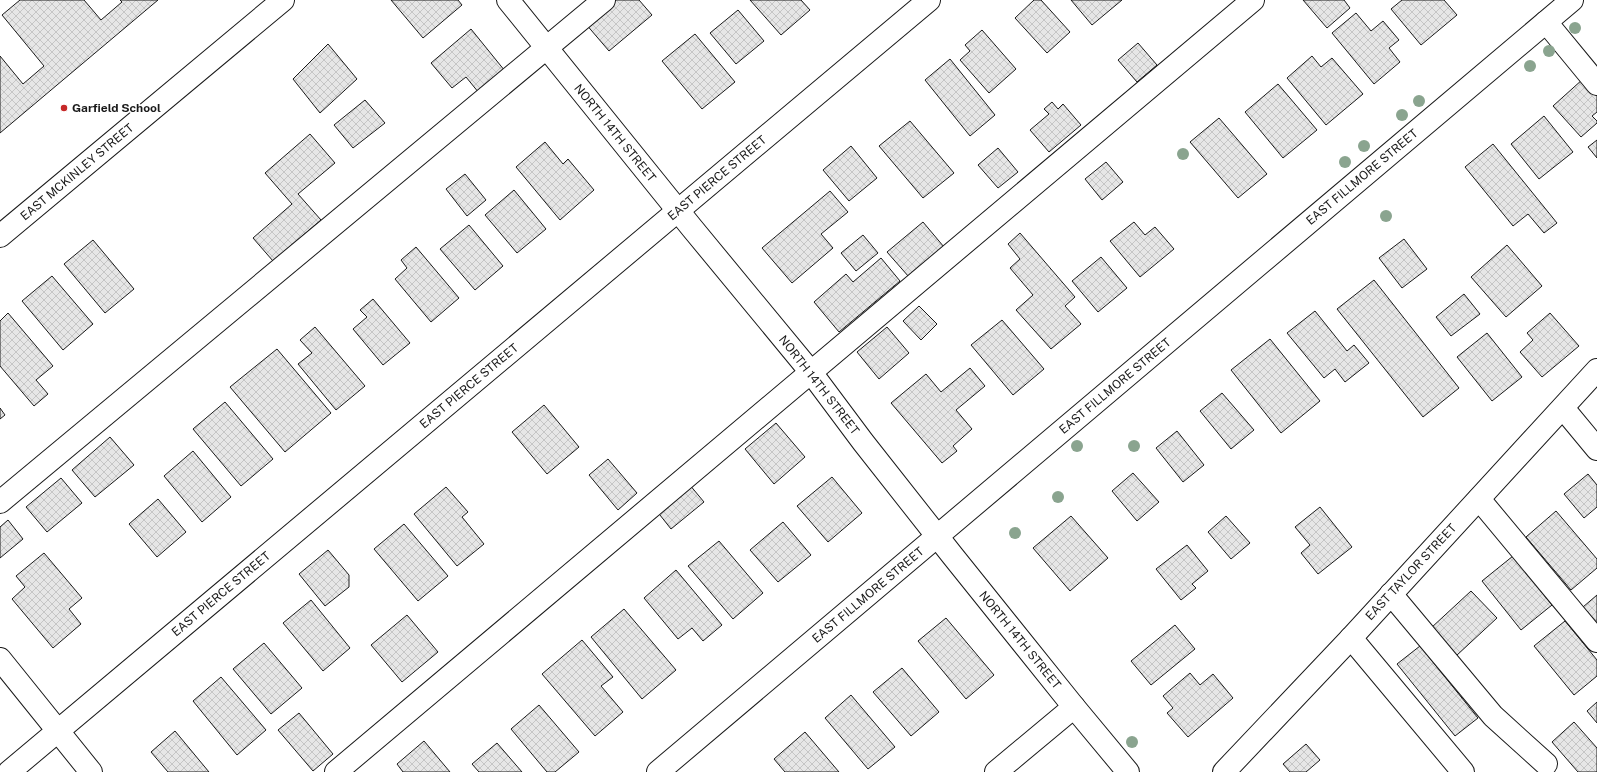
<svg xmlns="http://www.w3.org/2000/svg" width="1597" height="772" font-family="'Public Sans',sans-serif">
<style>
.building{fill:url(#building-cross-hatch);stroke:#1a1a1a}
.lines{fill:none;stroke-linecap:round;stroke-linejoin:round}
.minor-casing{stroke:#1a1a1a;stroke-width:24}
.minor{stroke:#fff;stroke-width:22}
.tree{fill:#8aa48f}
.poi-dot{fill:#c62828;stroke:#fff;stroke-width:1.5}
.labels{text-anchor:middle;dominant-baseline:central;stroke-width:3;stroke-linejoin:round;paint-order:stroke}
.poi-label{font-size:12px;font-weight:bold;fill:#1a1a1a;stroke:#fff;text-anchor:start}
.street-label{font-size:12px;fill:#1a1a1a;stroke:#fff}
</style>
<defs>
<pattern id="building-cross-hatch" width="8" height="8" patternUnits="userSpaceOnUse"><rect width="8" height="8" fill="#e6e6e6"/><path d="M0 0l8 8M0 8l8-8" fill="none" stroke="#c5c5c5"/></pattern>
</defs>
<rect width="100%" height="100%" fill="#fff"/>
<g class="building">
<path d="M20,0H84L101,20L122,2L120,0H158L0,133V56L23,84L44,66L2,15Z"/>
<path d="M391,0H458L462,5L423,38Z"/>
<path d="M612,0H639L652,15L609,51L585,23Z"/>
<path d="M750,0H801L810,10L781,35Z"/>
<path d="M1034,0H1041L1070,32L1047,53L1015,18Z"/>
<path d="M1071,0H1122L1092,25Z"/>
<path d="M1303,0H1344L1350,8L1327,28Z"/>
<path d="M1402,0H1444L1457,15L1421,45L1391,9Z"/>
<path d="M738,10L764,41L736,64L710,33Z"/>
<path d="M1356,13L1371,31L1383,21L1399,40L1389,48L1400,62L1374,84L1332,33Z"/>
<path d="M471,29L505,71L479,93L466,77L452,88L431,63Z"/>
<path d="M982,30L1016,69L989,93L960,60L970,51L965,45Z"/>
<path d="M695,34L735,82L702,109L662,61Z"/>
<path d="M1138,43L1157,65L1137,82L1118,60Z"/>
<path d="M328,44L357,79L320,113L293,79Z"/>
<path d="M1312,56L1321,67L1332,58L1363,94L1326,125L1287,78Z"/>
<path d="M950,59L995,115L970,136L925,80Z"/>
<path d="M1583,79L1597,95V112L1592,116L1597,121V123L1581,137L1553,106Z"/>
<path d="M1278,84L1317,130L1283,158L1245,112Z"/>
<path d="M365,100L385,123L353,148L334,125Z"/>
<path d="M1052,102L1058,109L1063,104L1081,125L1049,152L1030,130L1049,114L1044,109Z"/>
<path d="M1544,116L1573,152L1539,179L1511,144Z"/>
<path d="M1219,118L1267,174L1238,198L1190,142Z"/>
<path d="M910,121L954,173L923,198L879,146Z"/>
<path d="M310,134L335,163L298,194L321,220L273,261L253,238L292,204L265,173Z"/>
<path d="M1597,140V158L1588,147Z"/>
<path d="M545,142L563,164L568,159L594,190L560,220L516,167Z"/>
<path d="M1493,144L1557,223L1544,233L1528,214L1513,226L1465,167Z"/>
<path d="M851,146L877,178L849,201L823,170Z"/>
<path d="M998,148L1018,172L998,188L978,165Z"/>
<path d="M1106,162L1123,182L1102,200L1085,179Z"/>
<path d="M465,174L486,200L467,216L446,189Z"/>
<path d="M514,190L546,229L517,253L485,215Z"/>
<path d="M830,191L848,212L821,234L833,248L792,283L762,248Z"/>
<path d="M923,222L944,247L909,277L887,252Z"/>
<path d="M1134,222L1145,235L1155,227L1174,249L1140,277L1110,241Z"/>
<path d="M469,225L503,266L475,290L440,249Z"/>
<path d="M1020,233L1075,297L1065,306L1081,324L1051,349L1016,310L1033,295L1010,268L1020,259L1008,244Z"/>
<path d="M863,235L878,253L856,271L841,253Z"/>
<path d="M1404,239L1427,269L1402,288L1379,258Z"/>
<path d="M93,240L134,289L105,313L64,264Z"/>
<path d="M1507,245L1542,286L1506,317L1471,277Z"/>
<path d="M416,247L459,298L431,322L395,279L407,268L401,260Z"/>
<path d="M1101,257L1127,288L1098,312L1072,281Z"/>
<path d="M881,258L900,281L839,332L814,302L846,274L853,282Z"/>
<path d="M52,276L93,324L63,350L22,301Z"/>
<path d="M1374,280L1459,388L1423,417L1337,309Z"/>
<path d="M1464,294L1480,314L1451,336L1436,317Z"/>
<path d="M373,299L410,343L383,365L353,329L367,317L360,310Z"/>
<path d="M919,306L937,324L921,340L903,321Z"/>
<path d="M1315,311L1347,351L1354,345L1369,363L1345,382L1335,369L1324,378L1287,333Z"/>
<path d="M8,313L53,366L36,380L48,394L34,406L0,366V321Z"/>
<path d="M1550,313L1579,346L1542,377L1520,352L1533,340L1527,333Z"/>
<path d="M1002,320L1044,369L1013,395L971,345Z"/>
<path d="M315,327L365,386L336,410L298,364L312,353L300,340Z"/>
<path d="M887,327L909,353L879,379L857,352Z"/>
<path d="M1487,333L1522,377L1492,401L1457,357Z"/>
<path d="M1270,339L1320,401L1281,433L1231,370Z"/>
<path d="M277,349L331,413L285,452L230,387Z"/>
<path d="M970,368L985,386L956,410L972,429L953,446L957,451L942,463L891,403L926,374L941,392Z"/>
<path d="M1222,393L1254,430L1231,449L1200,411Z"/>
<path d="M225,402L273,459L241,486L193,429Z"/>
<path d="M544,405L579,447L547,474L512,432Z"/>
<path d="M0,408L5,415L0,419Z"/>
<path d="M776,423L805,457L774,484L745,449Z"/>
<path d="M1177,431L1204,465L1183,482L1156,448Z"/>
<path d="M110,437L134,465L95,497L72,470Z"/>
<path d="M193,451L231,497L202,522L164,476Z"/>
<path d="M608,459L637,493L618,510L589,475Z"/>
<path d="M1133,473L1159,502L1137,521L1112,491Z"/>
<path d="M1588,474L1597,485V507L1584,518L1564,494Z"/>
<path d="M832,477L862,513L828,542L797,506Z"/>
<path d="M61,478L82,503L47,532L26,507Z"/>
<path d="M689,484L704,502L671,529L656,510Z"/>
<path d="M446,487L468,512L462,517L484,544L457,566L414,514Z"/>
<path d="M158,499L186,532L157,557L129,524Z"/>
<path d="M1320,507L1352,547L1318,574L1301,553L1310,545L1295,527Z"/>
<path d="M1556,511L1597,559V568L1571,590L1526,537Z"/>
<path d="M1071,516L1108,558L1070,591L1033,548Z"/>
<path d="M1226,516L1250,543L1231,559L1208,532Z"/>
<path d="M8,520L23,539L0,558V527Z"/>
<path d="M783,522L811,555L778,582L750,550Z"/>
<path d="M404,524L448,576L418,601L374,549Z"/>
<path d="M719,541L763,593L733,619L688,566Z"/>
<path d="M1187,545L1208,571L1192,584L1196,588L1181,600L1156,569Z"/>
<path d="M328,550L349,575V587L325,606L299,574Z"/>
<path d="M44,553L82,598L69,609L81,624L53,648L12,599L25,587L16,576Z"/>
<path d="M1513,556L1552,605L1521,630L1482,581Z"/>
<path d="M676,570L722,625L703,641L692,628L678,639L644,598Z"/>
<path d="M1471,591L1497,618L1456,656L1431,628Z"/>
<path d="M1597,595V623L1583,607Z"/>
<path d="M311,600L350,648L323,671L283,623Z"/>
<path d="M624,609L676,670L642,699L591,637Z"/>
<path d="M407,615L438,652L402,682L371,645Z"/>
<path d="M946,618L994,675L966,699L918,641Z"/>
<path d="M1565,621L1597,660V676L1574,695L1534,646Z"/>
<path d="M1175,625L1195,649L1151,685L1131,661Z"/>
<path d="M582,640L613,677L601,686L623,712L595,736L542,674Z"/>
<path d="M264,643L302,688L271,714L233,669Z"/>
<path d="M1420,646L1478,718L1455,736L1397,664Z"/>
<path d="M902,668L939,712L911,736L873,692Z"/>
<path d="M1190,673L1200,685L1213,674L1233,698L1188,737L1167,713L1173,708L1163,696Z"/>
<path d="M221,677L266,730L237,755L193,701Z"/>
<path d="M851,695L895,747L868,769L825,718Z"/>
<path d="M1597,702V723L1587,711Z"/>
<path d="M539,705L579,752L555,772H547L511,729Z"/>
<path d="M299,713L333,754L313,771L278,730Z"/>
<path d="M1574,722L1597,748V772H1578L1552,742Z"/>
<path d="M175,731L209,772H168L151,752Z"/>
<path d="M805,732L839,772H785L774,759Z"/>
<path d="M424,741L450,772H403L397,764Z"/>
<path d="M497,743L522,772H479L472,764Z"/>
<path d="M1306,744L1320,760L1306,772H1290L1283,764Z"/>
</g>
<g class="lines">
<g class="minor-casing">
<g id="minor">
<path d="M508,0L692,228L810,371L863,442L952,555L1074,707L1128,772"/>
<path d="M1546,22L1597,84"/>
<path d="M0,236L283,0"/>
<path d="M1563,408L1597,449"/>
<path d="M1479,499L1597,641"/>
<path d="M0,502L604,0"/>
<path d="M1391,594L1493,716L1546,764"/>
<path d="M1351,638L1463,772"/>
<path d="M0,659L91,772"/>
<path d="M9,772L929,0"/>
<path d="M336,772L1253,0"/>
<path d="M658,772L1572,0"/>
<path d="M996,772L1074,707"/>
<path d="M1224,772L1351,638L1597,370"/>
</g>
</g>
<use href="#minor" class="minor"/>
</g>
<g class="tree">
<circle cx="1575" cy="28" r="6"/>
<circle cx="1549" cy="51" r="6"/>
<circle cx="1530" cy="66" r="6"/>
<circle cx="1419" cy="101" r="6"/>
<circle cx="1402" cy="115" r="6"/>
<circle cx="1364" cy="146" r="6"/>
<circle cx="1183" cy="154" r="6"/>
<circle cx="1345" cy="162" r="6"/>
<circle cx="1386" cy="216" r="6"/>
<circle cx="1077" cy="446" r="6"/>
<circle cx="1134" cy="446" r="6"/>
<circle cx="1058" cy="497" r="6"/>
<circle cx="1015" cy="533" r="6"/>
<circle cx="1132" cy="742" r="6"/>
</g>
<circle class="poi-dot" cx="64" cy="108" r="4"/>
<g class="labels">
<g class="poi-label">
<text x="72" y="108">Garfield School</text>
</g>
<g class="street-label">
<text transform="translate(615 133) rotate(51)">NORTH 14TH STREET</text>
<text transform="translate(77 172) rotate(-40)">EAST MCKINLEY STREET</text>
<text transform="translate(1362 177) rotate(-40)">EAST FILLMORE STREET</text>
<text transform="translate(717 178) rotate(-40)">EAST PIERCE STREET</text>
<text transform="translate(819 385) rotate(52)">NORTH 14TH STREET</text>
<text transform="translate(469 386) rotate(-40)">EAST PIERCE STREET</text>
<text transform="translate(1115 386) rotate(-40)">EAST FILLMORE STREET</text>
<text transform="translate(1411 572) rotate(-47)">EAST TAYLOR STREET</text>
<text transform="translate(221 594) rotate(-40)">EAST PIERCE STREET</text>
<text transform="translate(868 595) rotate(-40)">EAST FILLMORE STREET</text>
<text transform="translate(1020 640) rotate(51)">NORTH 14TH STREET</text>
</g>
</g>
</svg>
